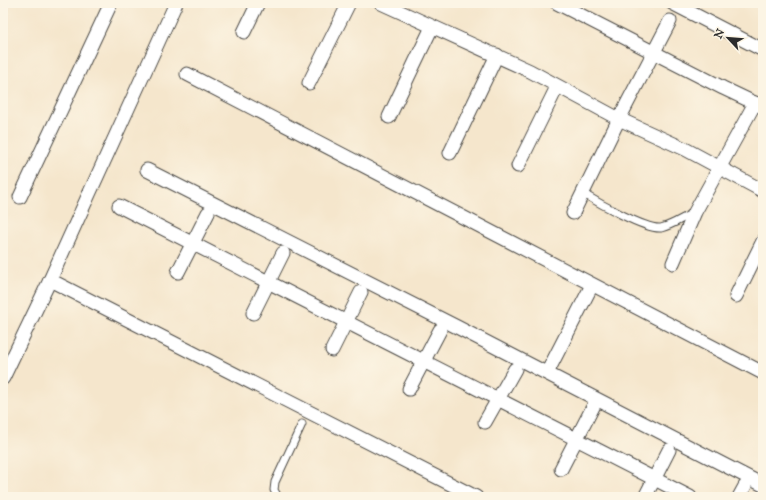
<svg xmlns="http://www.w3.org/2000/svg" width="766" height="500" font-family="'IM FELL Great Primer',serif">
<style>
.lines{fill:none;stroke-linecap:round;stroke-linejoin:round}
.lane-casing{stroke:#494743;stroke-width:9}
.street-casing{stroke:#494743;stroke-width:15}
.lane{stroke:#fff;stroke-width:7}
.street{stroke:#fff;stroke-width:13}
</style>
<rect width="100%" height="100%" fill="#fcf5e5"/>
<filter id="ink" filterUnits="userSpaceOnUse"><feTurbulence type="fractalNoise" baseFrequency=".025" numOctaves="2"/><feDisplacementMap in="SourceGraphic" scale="8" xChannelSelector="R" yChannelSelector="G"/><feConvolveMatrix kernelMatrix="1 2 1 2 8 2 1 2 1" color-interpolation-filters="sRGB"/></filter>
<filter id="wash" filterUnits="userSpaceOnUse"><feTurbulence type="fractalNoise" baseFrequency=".012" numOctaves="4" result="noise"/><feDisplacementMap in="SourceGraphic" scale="16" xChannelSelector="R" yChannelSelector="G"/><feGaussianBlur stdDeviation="0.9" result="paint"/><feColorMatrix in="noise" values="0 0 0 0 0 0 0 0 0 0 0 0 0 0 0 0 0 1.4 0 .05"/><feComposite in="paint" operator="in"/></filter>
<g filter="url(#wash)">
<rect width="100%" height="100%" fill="#f5e6cc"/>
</g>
<g filter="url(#ink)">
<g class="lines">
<g class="lane-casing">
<g id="lane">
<path d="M582,193C597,202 646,230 661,228C673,225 684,217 695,212"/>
<path d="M278,497L274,490L275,482L302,424"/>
</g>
</g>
<g class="street-casing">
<g id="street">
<path d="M381,3L530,71L619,119L685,149L763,191"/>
<path d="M557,3L723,88L763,107"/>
<path d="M672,3L763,50"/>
<path d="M244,32L258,3"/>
<path d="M187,74L763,373"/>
<path d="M309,83L349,3"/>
<path d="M389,117L432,27"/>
<path d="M450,153L497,55"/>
<path d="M518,166L557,87"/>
<path d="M147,170L457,327L763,485"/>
<path d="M20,197L111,3"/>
<path d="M119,206L690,497"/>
<path d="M573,213L619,119L670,21"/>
<path d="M673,263L695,212L755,103"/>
<path d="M178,272L208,213"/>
<path d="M50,280L476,497"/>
<path d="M736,296L763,241"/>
<path d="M253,313L283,253"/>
<path d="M332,350L361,292"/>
<path d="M547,373L592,285"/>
<path d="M3,378L50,280L176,3"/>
<path d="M409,389L440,330"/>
<path d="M485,422L515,369"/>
<path d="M561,469L595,403"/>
<path d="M645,497L669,450"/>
<path d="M739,497L745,486"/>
</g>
</g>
<use href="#lane" class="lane"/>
<use href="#street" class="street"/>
</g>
</g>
<rect width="766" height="500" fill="none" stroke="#fcf5e5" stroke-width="16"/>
<g transform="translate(728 38) rotate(296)" stroke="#fcf5e5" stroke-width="3" paint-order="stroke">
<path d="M0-3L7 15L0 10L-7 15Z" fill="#2b2b2b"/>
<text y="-6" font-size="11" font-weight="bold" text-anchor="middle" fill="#2b2b2b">N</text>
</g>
</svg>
